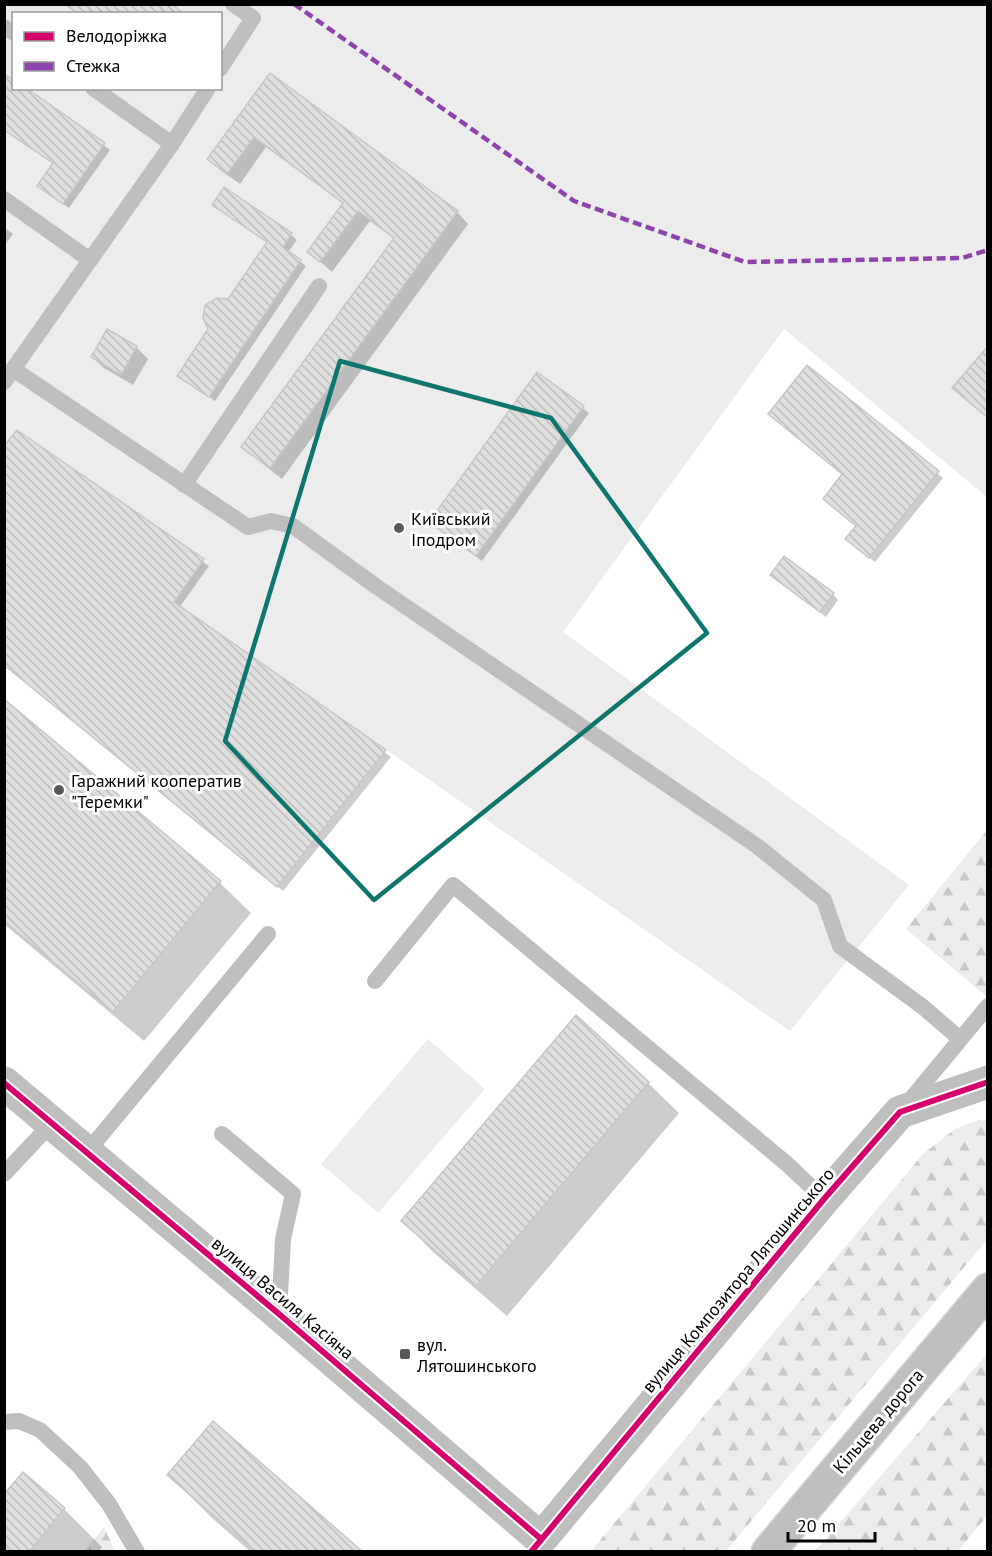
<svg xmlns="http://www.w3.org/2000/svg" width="992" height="1556" font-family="'PT Sans',sans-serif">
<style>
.forest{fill:url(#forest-firs)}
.garden{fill:#ececec;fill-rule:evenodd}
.shadow{fill:#0003}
.building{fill:url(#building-back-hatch);stroke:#c7c7c7;stroke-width:1.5}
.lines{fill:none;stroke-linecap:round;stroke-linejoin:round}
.trunk-casing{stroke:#dbdbdb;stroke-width:36}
.service{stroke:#bebebe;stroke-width:16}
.tertiary{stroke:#bebebe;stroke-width:33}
.trunk{stroke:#bebebe;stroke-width:33}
.quiet{stroke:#8e44ad;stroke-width:4.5;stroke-dasharray:9 4.5;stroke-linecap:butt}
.cycleway-casing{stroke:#fff;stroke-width:10}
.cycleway{stroke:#d6006c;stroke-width:6}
.marked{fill:none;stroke:#0f766e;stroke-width:4.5;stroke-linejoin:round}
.poi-dot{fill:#595959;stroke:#fff;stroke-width:2}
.labels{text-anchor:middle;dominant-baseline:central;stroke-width:6;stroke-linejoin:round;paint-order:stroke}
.poi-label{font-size:18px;fill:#000;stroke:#fff;text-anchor:start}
.street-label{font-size:18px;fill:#000;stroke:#fff}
</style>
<defs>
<pattern id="forest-firs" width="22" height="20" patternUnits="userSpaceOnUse" patternTransform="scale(1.5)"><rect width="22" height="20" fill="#ececec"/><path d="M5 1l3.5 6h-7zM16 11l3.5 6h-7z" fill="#c9c9c9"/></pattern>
<pattern id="building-back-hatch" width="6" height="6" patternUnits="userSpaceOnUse" patternTransform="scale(1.5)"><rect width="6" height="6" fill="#dfdfdf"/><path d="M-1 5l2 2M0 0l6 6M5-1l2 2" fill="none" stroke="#bebebe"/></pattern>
</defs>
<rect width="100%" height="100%" fill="#fff"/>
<g class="forest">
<path d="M987,830V997L906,929Z"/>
<path d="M978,1120H987V1240L726,1551H591L923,1154L955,1129Z"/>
<path d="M987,1354V1516L958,1551H815Z"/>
<path d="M104,1527L115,1551H84Z"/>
</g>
<g class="garden">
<path d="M5,5H987V497L784,329L563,632L909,885L790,1031L174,602L204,559L17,430L5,446ZM14,14H220V88H14Z"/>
<path d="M428,1039L485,1089L378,1213L321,1164Z"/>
</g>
<g class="shadow">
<path d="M270,75L457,212L468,224L282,479L255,458L243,447L395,239L370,221L332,272L309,252L344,204L266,147L240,184L220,170L209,159Z"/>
<path d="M14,88H23L110,150L69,208L45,191L54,164L4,130Z"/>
<path d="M224,189L291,235L297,240L288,252L306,266L215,401L185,381L229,301L268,243L214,205Z"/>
<path d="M4,227L13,234L4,246Z"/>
<path d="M136,347L148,359L133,385L104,368L92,357Z"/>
<path d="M807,367L943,478L875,562L853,544L858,526L844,475Z"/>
<path d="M537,374L589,413L482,561L431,522Z"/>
<path d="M17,432L209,566L179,608L391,757L283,891L4,665Z"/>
<path d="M777,580L833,594L838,600L826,617Z"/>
<path d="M4,701L220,883L251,913L144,1041L4,924Z"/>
<path d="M576,1017L648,1083L679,1113L507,1316L433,1252L403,1221Z"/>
<path d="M23,1474L64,1509L102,1547L99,1552H4Z"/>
<path d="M169,1475L361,1552H251L212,1518Z"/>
</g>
<g class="building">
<path d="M65,4H172L184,14H78Z"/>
<path d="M270,73L458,211L270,468L241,447L394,238L358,211L320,262L307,252L343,203L254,137L227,174L207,159Z"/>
<path d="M4,74L14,80V88H26L105,143L63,204L37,186L53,163L4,130Z"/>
<path d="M224,187L292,233L283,247L301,260L209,397L177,376L208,329L203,318L205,305L217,298L228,299L267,242L212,205Z"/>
<path d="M107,329L137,346L121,375L91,357Z"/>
<path d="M988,346V418L952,388Z"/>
<path d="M807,365L939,471L869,558L845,539L856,526L823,499L842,474L768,414Z"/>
<path d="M537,372L584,406L476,556L429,522Z"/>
<path d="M17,430L204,559L174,602L386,750L277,887L4,665V446Z"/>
<path d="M784,556L834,593L820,612L770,575Z"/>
<path d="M4,699L221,881L113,1012L4,921Z"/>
<path d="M576,1015L649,1082L476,1286L401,1221Z"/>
<path d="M213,1421L363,1552H256L167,1475Z"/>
<path d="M23,1472L65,1508L29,1552H4V1494Z"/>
</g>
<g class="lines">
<g class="trunk-casing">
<path id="trunk" d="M768,1552L988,1290"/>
</g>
<g class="service">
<path d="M4,27L14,33"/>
<path d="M220,69L253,18L233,4"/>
<path d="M93,88L172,144"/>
<path d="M4,199L90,260"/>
<path d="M13,369L248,527L271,521L293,526L377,587L757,846L824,900L840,946L923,1007L959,1038"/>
<path d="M4,382L172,144L208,88"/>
<path d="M184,485L319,286"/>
<path d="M375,981L453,885L787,1164L824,1199"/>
<path d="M906,1105L988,1006"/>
<path d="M222,1134L293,1194L283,1239L279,1314"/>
<path d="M87,1152L268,934"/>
<path d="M4,1174L52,1123"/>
<path d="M4,1422L19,1421L40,1430L80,1467L109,1504L137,1552"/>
</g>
<path class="tertiary" d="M4,1083L279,1314L541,1539L824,1199L900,1112L988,1082"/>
<use href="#trunk" class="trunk"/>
<path class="quiet" d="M294,4L574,201L745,262L962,258L988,250"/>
<g class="cycleway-casing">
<g id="cycleway">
<path d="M4,1083L279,1314L541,1539"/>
<path d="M531,1552L824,1199L900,1112L988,1082"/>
</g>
</g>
<use href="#cycleway" class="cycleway"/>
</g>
<path class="marked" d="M340,361L551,418L707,633L374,900L225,741Z"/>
<g class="poi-dot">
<circle cx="399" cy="528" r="6"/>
<circle cx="59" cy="790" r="6"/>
<rect x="399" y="1348" width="12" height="12" rx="3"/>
</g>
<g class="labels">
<g class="poi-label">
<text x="411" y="518">Київський<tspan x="411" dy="21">Іподром</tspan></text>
<text x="71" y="780">Гаражний кооператив<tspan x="71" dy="21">"Теремки"</tspan></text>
<text x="417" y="1344">вул.<tspan x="417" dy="21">Лятошинського</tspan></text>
</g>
<g class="street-label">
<text transform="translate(738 1280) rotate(-50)">вулиця Композитора Лятошинського</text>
<text transform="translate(283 1298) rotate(40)">вулиця Василя Касіяна</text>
<text transform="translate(878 1421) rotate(-50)">Кільцева дорога</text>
</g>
</g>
<rect width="992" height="1556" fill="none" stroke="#000000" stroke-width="12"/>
<rect x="12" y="12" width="210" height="78" fill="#ffffff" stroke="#999999" stroke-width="1.5"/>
<rect x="24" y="32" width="30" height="9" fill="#d6006c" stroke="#999999" stroke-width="1.5"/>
<text x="66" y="42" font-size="18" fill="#000000">Велодоріжка</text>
<rect x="24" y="62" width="30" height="9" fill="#8e44ad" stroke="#999999" stroke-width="1.5"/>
<text x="66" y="72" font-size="18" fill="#000000">Стежка</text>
<path d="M788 1532v9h87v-9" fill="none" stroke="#000000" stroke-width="3"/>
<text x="797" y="1532" font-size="18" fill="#000000" stroke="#ffffff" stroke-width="4.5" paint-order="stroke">20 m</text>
</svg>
